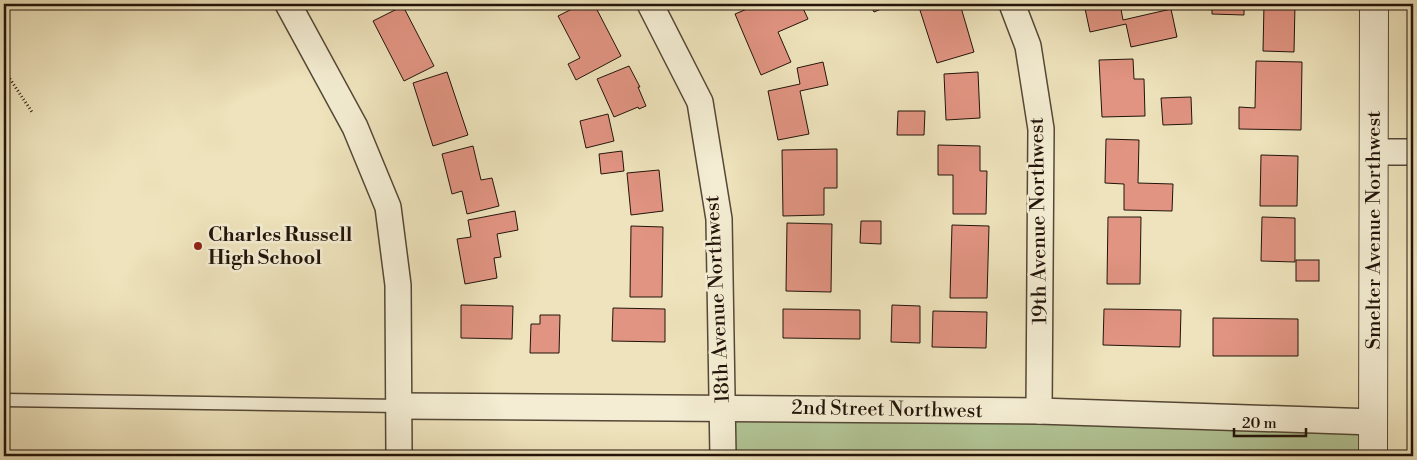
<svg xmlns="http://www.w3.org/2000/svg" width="1417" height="460" font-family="'Libre Bodoni',serif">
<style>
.green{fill:#b2c596;stroke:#6a6c50}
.building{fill:#e19482;stroke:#22140a}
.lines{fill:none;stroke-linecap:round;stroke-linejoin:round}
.service-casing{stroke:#554836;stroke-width:15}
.minor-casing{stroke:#554836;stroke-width:28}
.tertiary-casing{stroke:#554836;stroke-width:30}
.path{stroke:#22140a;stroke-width:3;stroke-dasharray:1 2.5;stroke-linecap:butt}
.service{stroke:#f4edd3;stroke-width:12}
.minor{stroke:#f4edd3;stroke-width:25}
.tertiary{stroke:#f4edd3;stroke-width:28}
.poi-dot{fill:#8f2418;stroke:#f4edd3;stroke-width:2}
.labels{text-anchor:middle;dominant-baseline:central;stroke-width:5;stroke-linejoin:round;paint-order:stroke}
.street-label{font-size:20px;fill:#22140a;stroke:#f4edd3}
.poi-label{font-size:20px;font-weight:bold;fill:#22140a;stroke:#f4edd3;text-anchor:start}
</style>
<rect width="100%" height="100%" fill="#eee3bc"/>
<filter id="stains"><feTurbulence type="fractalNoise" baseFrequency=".004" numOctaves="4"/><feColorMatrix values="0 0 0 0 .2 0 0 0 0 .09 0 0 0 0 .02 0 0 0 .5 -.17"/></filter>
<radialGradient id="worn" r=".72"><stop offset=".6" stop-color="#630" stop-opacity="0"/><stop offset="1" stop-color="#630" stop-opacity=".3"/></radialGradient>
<path class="green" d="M723,408L1374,422V456H723Z"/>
<g class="building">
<path d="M362,4H378L366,10Z"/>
<path d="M543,4H555L545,9Z"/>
<path d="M582,4H594L621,56L576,80L568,64L580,58L558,16Z"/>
<path d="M759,4H801L808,19L778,32L791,62L761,75L735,14Z"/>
<path d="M870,4H893L874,12Z"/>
<path d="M918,4H960L974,52L937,63Z"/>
<path d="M1084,4H1120L1123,20L1171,9L1177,37L1131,47L1126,24L1090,32Z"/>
<path d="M1212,4H1244V15L1212,14Z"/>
<path d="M1264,4H1295L1294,52L1263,51Z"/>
<path d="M403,6L434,66L404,81L373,21Z"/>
<path d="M1133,59L1134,79H1144L1145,116L1102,117L1099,60Z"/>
<path d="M1256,61L1302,62L1301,130L1239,129V107L1255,108Z"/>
<path d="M823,62L828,85L800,91L809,134L778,140L768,91L800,84L797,68Z"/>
<path d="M629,66L640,87H638L646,106L639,109L638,107L614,117L597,79Z"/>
<path d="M447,72L468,135L433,146L413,83Z"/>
<path d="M978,72L980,118L946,120L944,74Z"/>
<path d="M1191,97L1192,124L1163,125L1161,98Z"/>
<path d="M898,111H925L924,135H897Z"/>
<path d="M608,114L614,141L586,148L580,121Z"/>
<path d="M1106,139L1139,140L1138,183L1173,184L1172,211L1124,210V184L1105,183Z"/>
<path d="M938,145L980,146V171H987L986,214H953V175H938Z"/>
<path d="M473,146L481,180L492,178L499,206L467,214L462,191L452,194L442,154Z"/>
<path d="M837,149V188H824V215L783,216L782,150Z"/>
<path d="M622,151L624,171L601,174L599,154Z"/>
<path d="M1261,155L1298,156L1297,206H1260Z"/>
<path d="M659,170L663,211L631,215L627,173Z"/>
<path d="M515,211L518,230L497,234L501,257L494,258L497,278L465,284L457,239L471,237L468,220Z"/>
<path d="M1108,217H1141L1140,284H1107Z"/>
<path d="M1262,217L1295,218V262L1261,261Z"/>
<path d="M861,221H881V244L860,243Z"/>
<path d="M787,223L832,224L831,292L786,291Z"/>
<path d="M952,225L989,226L987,298H950Z"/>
<path d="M631,226L663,227L662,297H630Z"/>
<rect x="1296" y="260" width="23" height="21"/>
<path d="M461,305L513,306L512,339L461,338Z"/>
<path d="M892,305L920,306V343L891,342Z"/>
<path d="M613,308L665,309V342L612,341Z"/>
<path d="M783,309L860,310V339L783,338Z"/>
<path d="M1104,309L1181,310L1180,347L1103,345Z"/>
<path d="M933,311L987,312L986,348L932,347Z"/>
<path d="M540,315H560L559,353H530L531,324H540Z"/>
<path d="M1213,318L1298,319V356H1213Z"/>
</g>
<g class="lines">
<g class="service-casing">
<path id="service" d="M4,400L399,406"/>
</g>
<g class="minor-casing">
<g id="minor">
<path d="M288,4L355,127L388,207L398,285L399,456"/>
<path d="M650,4L700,102L719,219L723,456"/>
<path d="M1012,4L1028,46L1041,129L1039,411"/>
<path d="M1374,152H1413"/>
<path d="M399,406L1039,411L1374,422"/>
</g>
</g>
<g class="tertiary-casing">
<path id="tertiary" d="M1373,456L1374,4"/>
</g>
<path class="path" d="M4,70L32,112"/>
<use href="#service" class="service"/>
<use href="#minor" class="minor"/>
<use href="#tertiary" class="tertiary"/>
</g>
<circle class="poi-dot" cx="198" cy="246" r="5"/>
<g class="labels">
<g class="street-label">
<text transform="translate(1039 221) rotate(-91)">19th Avenue Northwest</text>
<text transform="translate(1374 230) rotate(-90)">Smelter Avenue Northwest</text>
<text transform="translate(718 299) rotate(-93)">18th Avenue Northwest</text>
<text transform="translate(887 410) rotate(1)">2nd Street Northwest</text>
</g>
<g class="poi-label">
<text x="208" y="235">Charles Russell<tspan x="208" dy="23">High School</tspan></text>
</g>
</g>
<rect width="1417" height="460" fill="none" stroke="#eee3bc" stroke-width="20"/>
<rect x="5" y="5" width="1407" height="450" fill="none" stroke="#22140a" stroke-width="2.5"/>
<rect x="10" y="10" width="1397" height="440" fill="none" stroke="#22140a"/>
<path d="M1234 428v8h72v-8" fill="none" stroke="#22140a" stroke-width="2.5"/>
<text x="1242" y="428" font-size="15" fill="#22140a" stroke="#f4edd3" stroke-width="4" paint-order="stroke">20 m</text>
<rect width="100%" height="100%" filter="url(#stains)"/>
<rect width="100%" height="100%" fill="url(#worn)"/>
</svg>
